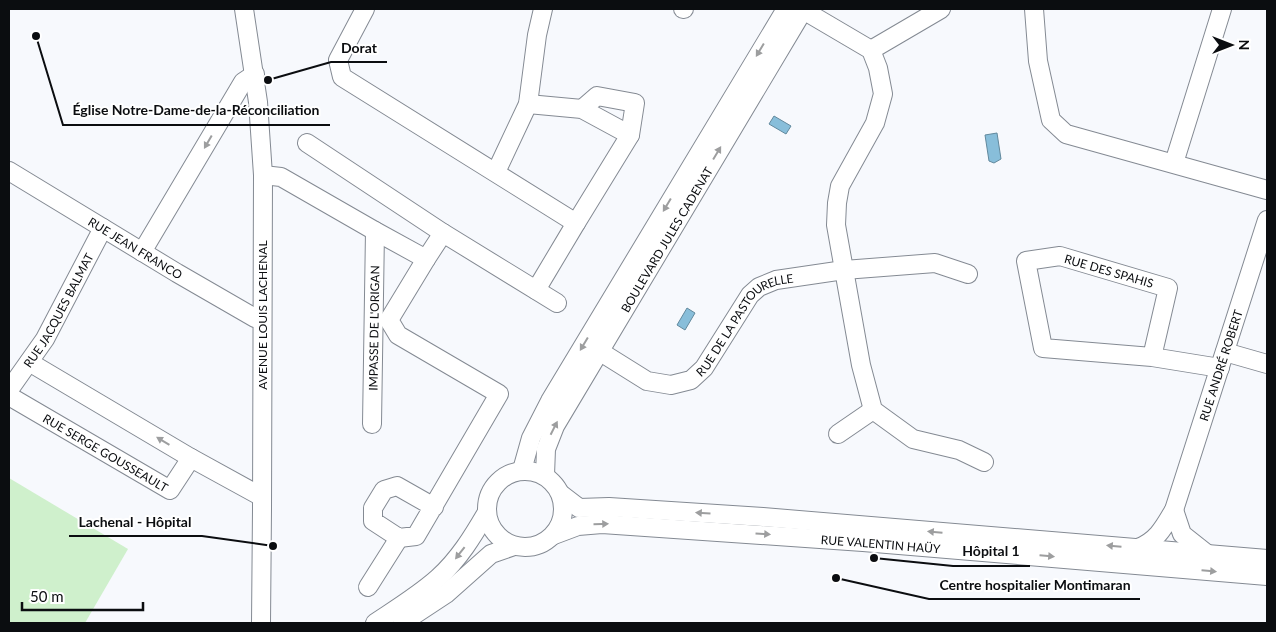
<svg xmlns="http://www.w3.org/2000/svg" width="1276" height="632" font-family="Lato,sans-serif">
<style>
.green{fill:#cff0cc}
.water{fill:#88beda;stroke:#62899d}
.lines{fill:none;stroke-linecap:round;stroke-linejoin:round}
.minor-casing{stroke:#848a93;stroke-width:20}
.minor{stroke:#fff;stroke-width:18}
.oneway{fill:#9d9e9f}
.labels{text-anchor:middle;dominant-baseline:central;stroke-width:4;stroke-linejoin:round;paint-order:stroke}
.street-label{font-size:12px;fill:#0b0d10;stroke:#fff}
.leader{fill:none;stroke:#0b0d10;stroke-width:2}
.callout-dot{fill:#0b0d10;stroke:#fff;stroke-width:2}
.callout-label{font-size:14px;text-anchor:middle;font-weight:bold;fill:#0b0d10;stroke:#fff;stroke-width:4;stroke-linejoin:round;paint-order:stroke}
</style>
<rect width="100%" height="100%" fill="#f7f9fd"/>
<path class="green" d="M9,478L128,549L85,623H9Z"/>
<g class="water">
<path d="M774,116L791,126L786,134L769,124Z"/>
<path d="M997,133L1001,159L994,163L989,161L985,135Z"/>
<path d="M687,308L695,313L685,330L677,325Z"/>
</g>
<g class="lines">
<g class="minor-casing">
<g id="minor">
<path d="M244,9L258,102L263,175L262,509L261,623"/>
<path d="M365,9L338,60L342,77L576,223L630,135L635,103L597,96L582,109"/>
<path d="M683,9H684"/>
<path d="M1034,9L1038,61L1051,120L1066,134L1267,190"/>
<path d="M803,10L871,50L878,68L883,94L875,123L840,186L837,203L836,225L861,365L873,410L913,439L959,450L984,462"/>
<path d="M871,50L941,9"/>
<path d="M528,104L582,109L630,135"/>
<path d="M307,143L443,233L557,303"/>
<path d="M1174,163L1222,9"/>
<path id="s1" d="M9,171L177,273L255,318L262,319"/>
<path d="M496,172L528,104L537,35L543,9"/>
<path d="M263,175L281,177L375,231L426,259L389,320L398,335L499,394L416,536L399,538L373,521V508L384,490L397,486L434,507"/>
<path d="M142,252L243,82L255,74"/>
<path d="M426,259L443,233"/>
<path d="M536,290L576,223"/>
<path id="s2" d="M599,351L647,381L671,385L691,380L704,368L750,295L759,287L776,280L844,270L935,263L968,274"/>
<path d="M1225,352L1267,364"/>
<path d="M1152,357L1168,288L1060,256L1026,261L1043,348L1152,357L1220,368"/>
<path id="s3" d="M9,390L45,339L103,228"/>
<path id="s4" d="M9,396L170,490L191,458L29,362"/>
<path id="s5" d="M372,424L375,231"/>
<path d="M838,434L873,410"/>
<path d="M191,458L262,497"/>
<path d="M522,470L531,438L550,401L786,9"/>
<circle cx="525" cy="509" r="38"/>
<path id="s6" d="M545,475L546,449L555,426L804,9"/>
<path d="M562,495L579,508L609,507L763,517L1267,559"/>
<path id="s7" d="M1174,510L1267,220"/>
<path id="s8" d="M554,535L578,526L602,524L863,542L1267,576"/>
<path d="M1138,548C1157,541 1164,527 1174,510L1182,534L1206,553"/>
<path d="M368,587L399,538"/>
<path d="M375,623C396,609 419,595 438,578C459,559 473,536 487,512"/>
<path d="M402,623L446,594L491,554L514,546"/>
</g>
</g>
<use href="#minor" class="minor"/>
</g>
<defs><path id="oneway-solid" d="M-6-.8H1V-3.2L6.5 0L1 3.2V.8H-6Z" transform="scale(1.25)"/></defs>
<g class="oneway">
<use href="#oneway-solid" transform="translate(760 50) rotate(121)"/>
<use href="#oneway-solid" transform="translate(208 142) rotate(120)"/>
<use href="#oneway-solid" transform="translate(717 153) rotate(-59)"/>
<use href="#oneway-solid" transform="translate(667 205) rotate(121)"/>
<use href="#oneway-solid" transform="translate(584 344) rotate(121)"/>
<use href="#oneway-solid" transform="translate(554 428) rotate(-63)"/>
<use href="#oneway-solid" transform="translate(163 441) rotate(-149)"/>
<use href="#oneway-solid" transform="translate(703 513) rotate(-176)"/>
<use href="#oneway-solid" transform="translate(601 524) rotate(-2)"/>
<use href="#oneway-solid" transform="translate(935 532) rotate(-175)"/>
<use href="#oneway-solid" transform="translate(763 534) rotate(4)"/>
<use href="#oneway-solid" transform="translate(1114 546) rotate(-175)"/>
<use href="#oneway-solid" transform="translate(460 553) rotate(128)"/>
<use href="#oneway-solid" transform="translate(1047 556) rotate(5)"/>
<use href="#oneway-solid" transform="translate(1209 571) rotate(5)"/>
</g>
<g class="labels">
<g class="street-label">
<text stroke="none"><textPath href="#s6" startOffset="268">BOULEVARD JULES CADENAT</textPath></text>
<text stroke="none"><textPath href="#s1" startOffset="148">RUE JEAN FRANCO</textPath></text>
<text transform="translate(1109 271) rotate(16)">RUE DES SPAHIS</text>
<text stroke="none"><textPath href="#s3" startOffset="94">RUE JACQUES BALMAT</textPath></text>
<text transform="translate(262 315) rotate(-90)">AVENUE LOUIS LACHENAL</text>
<text stroke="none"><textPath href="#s5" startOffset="96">IMPASSE DE L'ORIGAN</textPath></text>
<text stroke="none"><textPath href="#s2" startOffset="182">RUE DE LA PASTOURELLE</textPath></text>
<text stroke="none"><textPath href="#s7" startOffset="152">RUE ANDRÉ ROBERT</textPath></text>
<text stroke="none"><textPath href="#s4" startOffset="112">RUE SERGE GOUSSEAULT</textPath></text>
<text stroke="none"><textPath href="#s8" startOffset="329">RUE VALENTIN HAÜY</textPath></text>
</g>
</g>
<path class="leader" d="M268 80L331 62H387M36 36L63 125H330M273 546L202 536H69M874 558L953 566H1030M836 578L929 599H1140"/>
<g class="callout-dot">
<circle cx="268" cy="80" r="5"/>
<circle cx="36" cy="36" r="5"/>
<circle cx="273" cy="546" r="5"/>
<circle cx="874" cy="558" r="5"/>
<circle cx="836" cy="578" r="5"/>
</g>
<g class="callout-label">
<text x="359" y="53">Dorat</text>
<text x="196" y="115">Église Notre-Dame-de-la-Réconciliation</text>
<text x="135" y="527">Lachenal - Hôpital</text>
<text x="991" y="556">Hôpital 1</text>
<text x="1035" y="590">Centre hospitalier Montimaran</text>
</g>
<rect width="1276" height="632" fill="none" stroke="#0b0d10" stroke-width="20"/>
<g transform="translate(1231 45) rotate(90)" stroke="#ffffff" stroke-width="4" paint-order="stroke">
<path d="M0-4L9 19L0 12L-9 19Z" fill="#0b0d10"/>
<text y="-8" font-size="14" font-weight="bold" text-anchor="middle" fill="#0b0d10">N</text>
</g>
<path d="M22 602v8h121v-8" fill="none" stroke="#0b0d10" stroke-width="2.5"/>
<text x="30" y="602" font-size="15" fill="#0b0d10" stroke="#ffffff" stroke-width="4" paint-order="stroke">50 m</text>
</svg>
